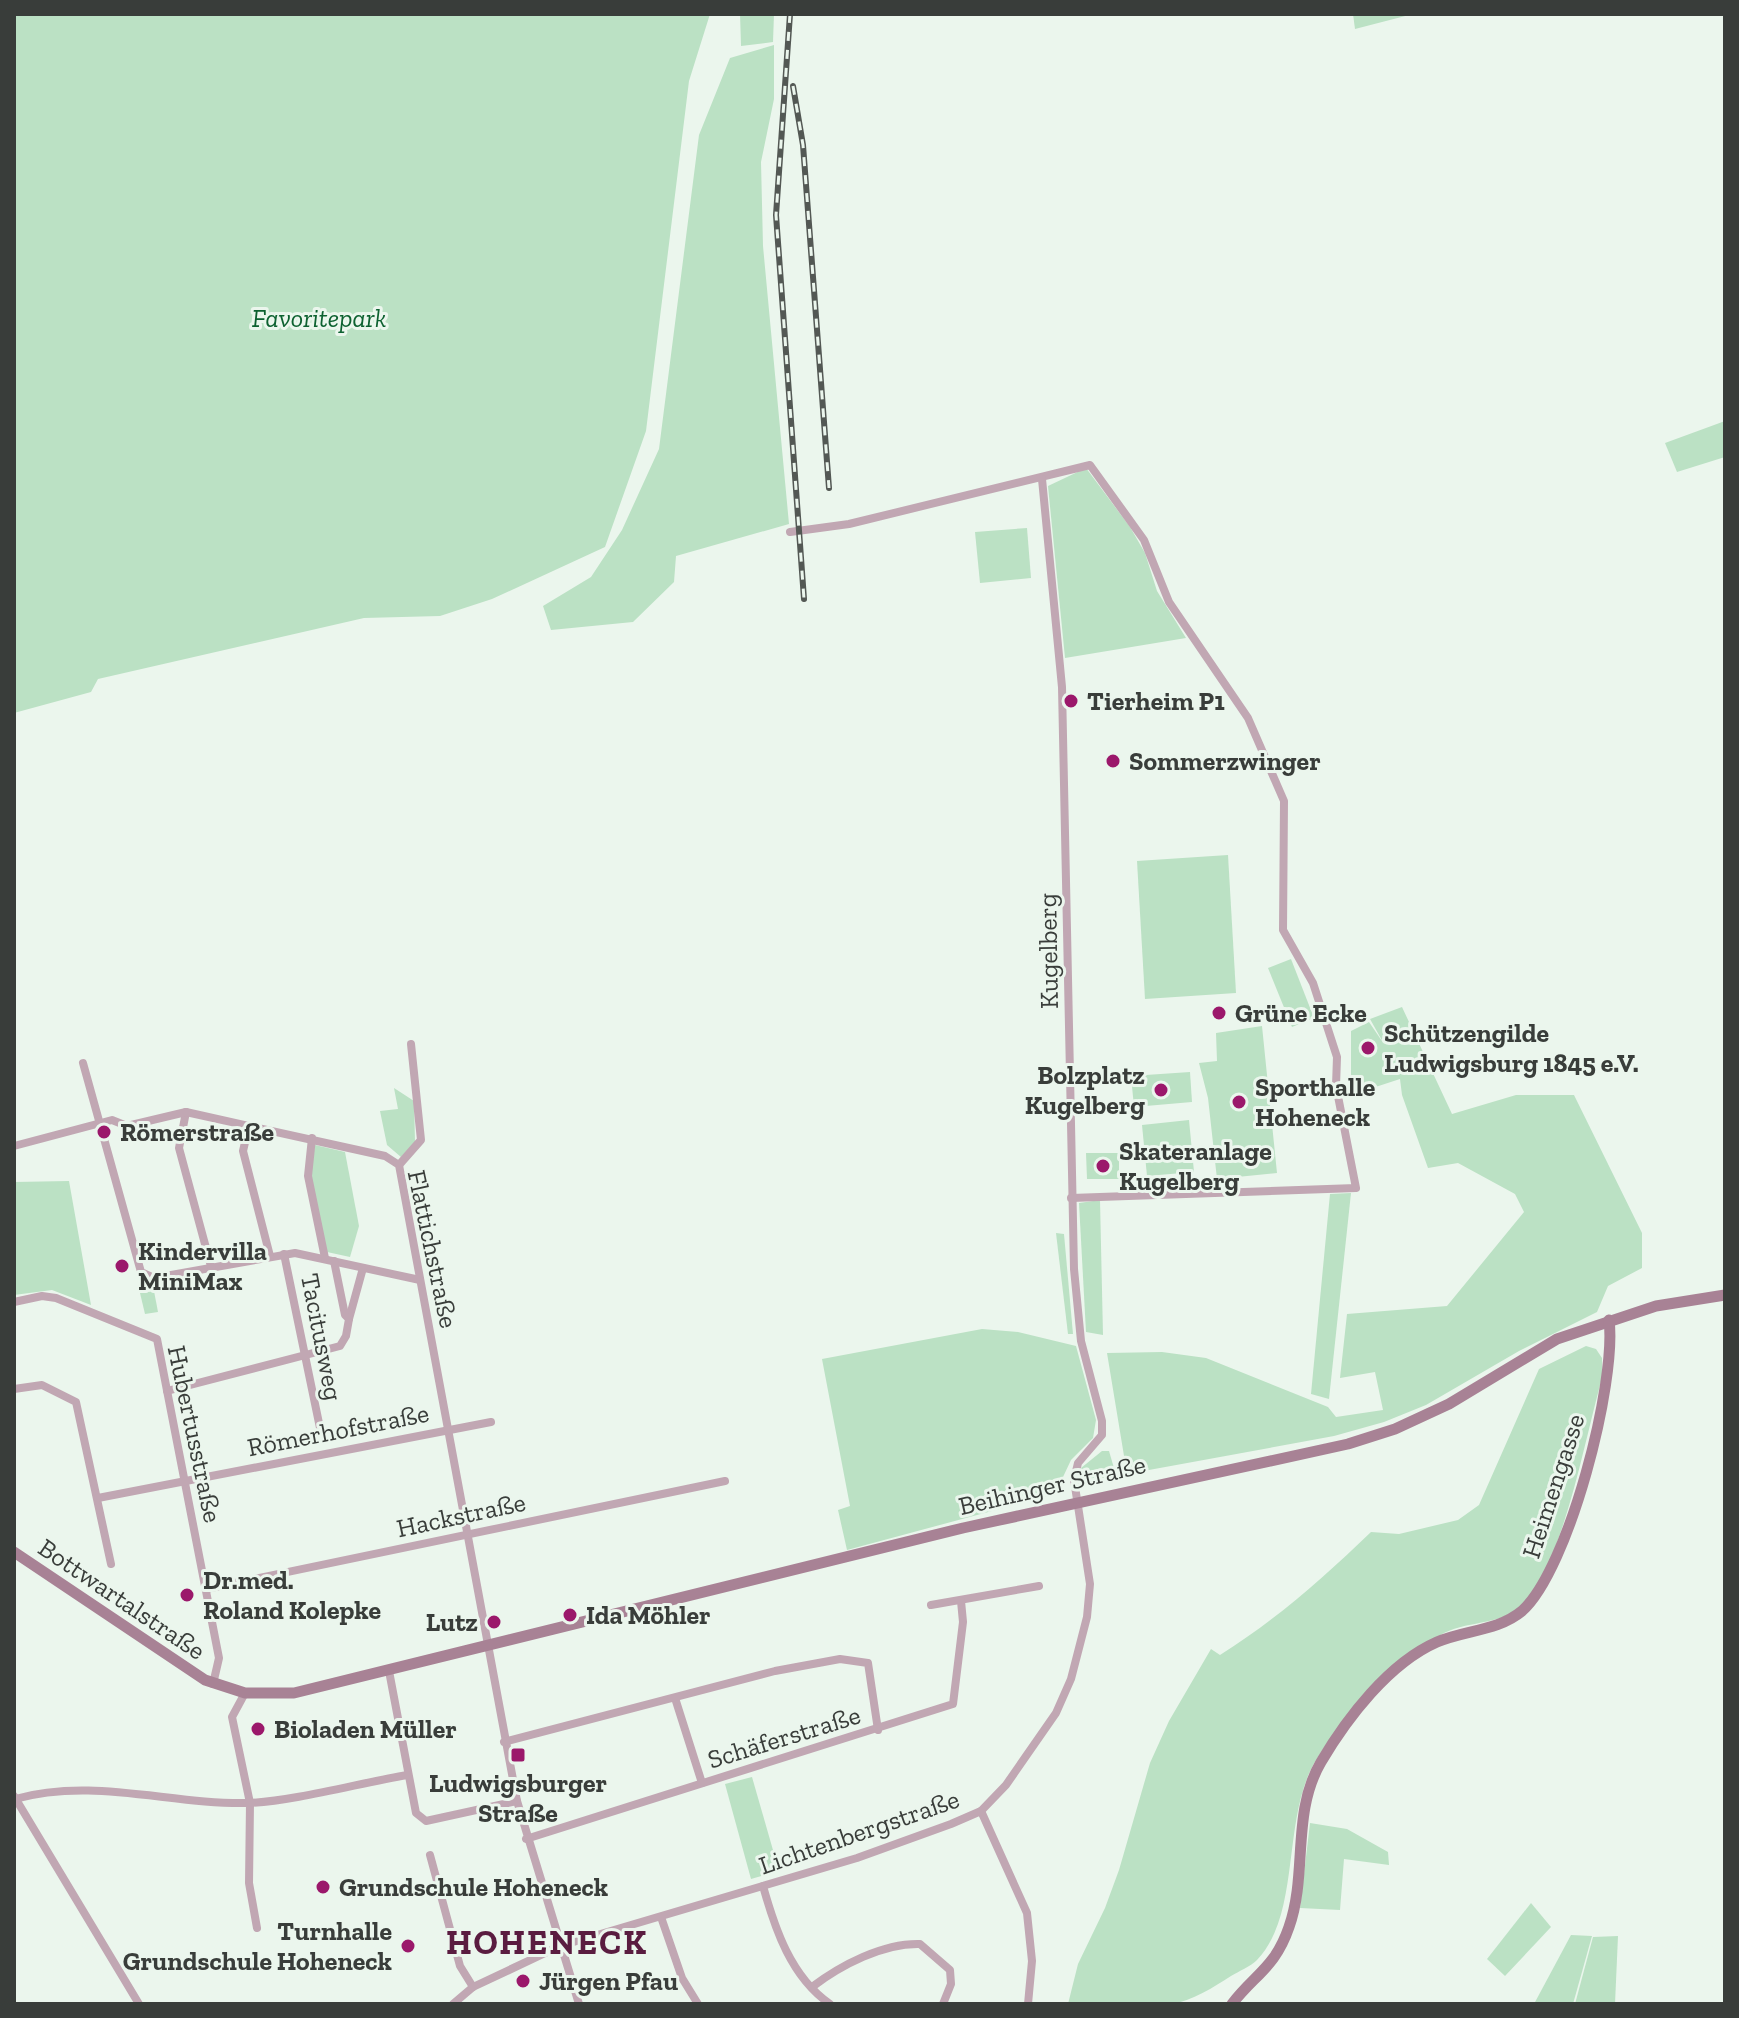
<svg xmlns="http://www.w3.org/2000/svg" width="1739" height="2018" font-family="'Zilla Slab',serif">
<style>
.green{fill:#bbe1c4}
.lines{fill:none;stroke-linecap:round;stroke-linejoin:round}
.street{stroke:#c1a7b3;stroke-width:8}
.secondary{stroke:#a88295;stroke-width:11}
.rail-casing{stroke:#535854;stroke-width:6}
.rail{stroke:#ebf6ed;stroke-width:3;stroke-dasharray:9;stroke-linecap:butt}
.poi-dot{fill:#9b186b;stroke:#ebf6ed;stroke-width:3}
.labels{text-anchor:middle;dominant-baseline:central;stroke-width:6;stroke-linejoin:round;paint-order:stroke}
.park-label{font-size:26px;font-style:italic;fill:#0d6130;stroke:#ebf6ed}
.poi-label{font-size:26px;font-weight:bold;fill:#393d3a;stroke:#ebf6ed;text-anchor:start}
.street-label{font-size:26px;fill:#393d3a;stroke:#ebf6ed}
.district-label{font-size:34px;font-weight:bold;letter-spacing:2px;fill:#5a1c40;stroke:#ebf6ed}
</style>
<rect width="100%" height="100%" fill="#ebf6ed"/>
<g class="green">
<path d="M14,14H710L689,81L646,431L605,547L492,599L440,616L364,618L98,679L91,692L14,713Z"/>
<path d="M740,14H774L773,42L741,46Z"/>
<path d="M1353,14H1413L1355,29Z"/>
<path d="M774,45V99L761,162L763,246L789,524L676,556L674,582L633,622L551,630L543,606L591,577L622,530L659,449L699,135L730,58Z"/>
<path d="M1725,421V457L1677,472L1665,443Z"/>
<path d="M1086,468L1130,527L1145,553L1157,591L1186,638L1065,658L1048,486Z"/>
<path d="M1027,528L1031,578L980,583L975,532Z"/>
<path d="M1228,855L1236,993L1145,999L1137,861Z"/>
<path d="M1291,959L1314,1018L1292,1027L1268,968Z"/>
<path d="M1402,1007L1452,1114L1516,1095H1574L1642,1233V1268L1608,1286L1597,1312L1519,1351L1426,1405L1384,1422L1334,1436L1127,1474L1107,1353L1162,1352L1206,1358L1328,1407L1336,1417L1383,1410L1375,1372L1340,1378L1347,1314L1447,1306L1524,1212L1515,1194L1458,1163L1428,1168L1402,1095L1400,1079L1351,1095V1031L1369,1022L1384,1044L1370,1019Z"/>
<path d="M1262,1026L1277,1173L1217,1179L1208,1098L1199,1063L1217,1061L1216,1033Z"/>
<path d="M1190,1072L1192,1102L1134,1107L1131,1076Z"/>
<path d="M394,1088L414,1101L415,1142L401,1157L387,1145L380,1111L398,1109Z"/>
<path d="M1189,1120L1194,1172L1147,1176L1142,1125Z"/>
<path d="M315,1145L345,1152L359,1226L350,1257L327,1252L310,1174Z"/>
<path d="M1086,1153H1119V1179H1087Z"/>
<path d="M69,1181L91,1305L52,1290L14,1295V1182Z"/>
<path d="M1351,1193L1329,1399L1311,1394L1330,1194Z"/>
<path d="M1100,1200L1103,1335L1086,1332L1079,1203Z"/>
<path d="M1056,1233L1064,1234L1073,1334H1068Z"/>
<path d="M154,1291L158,1312L145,1314L140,1293Z"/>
<path d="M982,1329L1018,1332L1076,1346L1096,1420L1093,1438L1071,1460L1055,1494L847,1550L838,1510L850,1506L822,1359Z"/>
<path d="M1586,1346L1596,1349L1602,1358V1378C1585,1439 1566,1546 1531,1595C1507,1628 1474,1618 1444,1633C1394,1659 1346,1712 1316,1760C1281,1817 1302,1913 1257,1960C1250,1967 1239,1971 1231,1976C1214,1987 1192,2001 1171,2004C1139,2009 1101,2004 1068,2004L1078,1964L1105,1908L1119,1870L1150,1763L1169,1721L1211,1649L1220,1655C1276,1620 1323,1578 1371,1532L1399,1534L1458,1520L1479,1505L1539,1369Z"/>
<path d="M1102,1451H1109L1116,1475L1081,1483V1468Z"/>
<path d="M752,1777L779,1871L751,1879L725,1784Z"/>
<path d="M1310,1823L1347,1829L1388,1852L1389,1865L1344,1859L1340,1910L1300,1908Z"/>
<path d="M1531,1903L1551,1927L1505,1976L1487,1959Z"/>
<path d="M1571,1935L1592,1936L1573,2004H1534Z"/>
<path d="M1618,1936L1615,2004H1575L1593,1937Z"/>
</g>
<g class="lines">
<g class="street">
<path d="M790,532L849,524L1090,465L1144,540L1169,602L1248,718L1284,801L1283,930L1313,983L1337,1057L1336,1086L1356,1188L1071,1198"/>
<path d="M83,1063L141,1272L154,1278L295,1253L420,1280"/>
<path d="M186,1112L179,1148L212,1270"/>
<path d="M249,1125L243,1151L270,1256"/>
<path d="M312,1138L308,1176L325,1258"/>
<path d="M14,1146L112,1120L127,1126L186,1112L385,1156L399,1165L517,1801L579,2004"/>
<path d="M399,1165L421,1140L411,1044"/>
<path d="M284,1254L320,1428"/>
<path d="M14,1302L42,1296L56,1298L157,1339L219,1658L213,1684"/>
<path d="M349,1319L363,1268"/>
<path d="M14,1389L42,1385L76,1402L111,1564"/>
<path d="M167,1391L340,1346L346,1336L349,1319L345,1315L334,1261"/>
<path d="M98,1498L491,1422"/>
<path d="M206,1589L725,1481"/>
<path d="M931,1605L1039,1586"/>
<path d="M389,1671L416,1813L426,1821L517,1801"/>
<path d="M245,1693L232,1717L250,1803L249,1883L257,1928"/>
<path d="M675,1698L702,1783"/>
<path d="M504,1742L775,1671L840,1659L868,1663L878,1730"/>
<path d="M14,1796L139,2004"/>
<path d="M15,1799C94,1777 170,1805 249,1803C294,1801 360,1783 407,1775"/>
<path d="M981,1811L1027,1913L1032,1961L1028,2004"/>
<path d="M526,1839L953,1704L963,1622L961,1601"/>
<path d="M430,1855L460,1966L473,1987"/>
<path d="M763,1886C775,1929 791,1977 830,2004"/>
<path d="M661,1917L682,1978L698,2004"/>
<path d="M812,1987C841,1965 883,1943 920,1944L950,1970L951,1984L943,2004"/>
<path d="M453,2004L473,1987L560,1946L857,1858L951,1824L981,1811L1006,1785L1056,1713L1071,1679L1087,1617L1090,1584L1074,1480L1078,1463L1102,1435V1421L1081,1341L1074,1269L1062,687L1042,479"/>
</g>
<g class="secondary">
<path d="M14,1552L205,1680L245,1693H294L963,1528L1348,1444L1395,1429L1449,1404L1557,1339L1656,1306L1725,1295"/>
<path d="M1232,2004C1255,1974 1275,1968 1289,1927C1308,1873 1291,1813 1321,1762C1347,1718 1389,1663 1437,1642C1465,1630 1498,1631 1522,1611C1569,1569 1617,1382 1609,1320"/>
</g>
<g class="rail-casing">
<g id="rail">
<path d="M790,14L776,215L804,599"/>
<path d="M793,86L803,145L829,488"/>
</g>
</g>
<use href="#rail" class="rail"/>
</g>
<g class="poi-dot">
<circle cx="1071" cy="701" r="8"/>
<circle cx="1113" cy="761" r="8"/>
<circle cx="1219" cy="1013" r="8"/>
<circle cx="1368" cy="1048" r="8"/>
<circle cx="1161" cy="1090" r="8"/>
<circle cx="1239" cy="1102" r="8"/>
<circle cx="104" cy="1132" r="8"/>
<circle cx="1103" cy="1166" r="8"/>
<circle cx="122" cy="1266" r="8"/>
<circle cx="187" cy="1595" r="8"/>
<circle cx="570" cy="1615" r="8"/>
<circle cx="494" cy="1622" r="8"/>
<circle cx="258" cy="1729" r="8"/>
<rect x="510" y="1747" width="16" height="16" rx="4"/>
<circle cx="323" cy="1887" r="8"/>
<circle cx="408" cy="1946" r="8"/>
<circle cx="523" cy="1981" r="8"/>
</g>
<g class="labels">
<g class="park-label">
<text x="319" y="318">Favoritepark</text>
</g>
<g class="poi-label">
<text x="1087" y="701">Tierheim P1</text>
<text x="1129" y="761">Sommerzwinger</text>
<text x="1235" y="1013">Grüne Ecke</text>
<text x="1384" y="1033">Schützengilde<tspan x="1384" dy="30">Ludwigsburg 1845 e.V.</tspan></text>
<text x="1145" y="1075" text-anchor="end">Bolzplatz<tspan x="1145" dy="30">Kugelberg</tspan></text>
<text x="1255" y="1087">Sporthalle<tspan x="1255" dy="30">Hoheneck</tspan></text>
<text x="120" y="1132">Römerstraße</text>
<text x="1119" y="1151">Skateranlage<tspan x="1119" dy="30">Kugelberg</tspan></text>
<text x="138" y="1251">Kindervilla<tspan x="138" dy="30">MiniMax</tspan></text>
<text x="203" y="1580">Dr.med.<tspan x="203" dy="30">Roland Kolepke</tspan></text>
<text x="586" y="1615">Ida Möhler</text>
<text x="478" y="1622" text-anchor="end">Lutz</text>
<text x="274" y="1729">Bioladen Müller</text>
<text x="518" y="1783" text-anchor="middle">Ludwigsburger<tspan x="518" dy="30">Straße</tspan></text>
<text x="339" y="1887">Grundschule Hoheneck</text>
<text x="392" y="1931" text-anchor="end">Turnhalle<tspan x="392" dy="30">Grundschule Hoheneck</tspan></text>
<text x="539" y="1981">Jürgen Pfau</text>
</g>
<g class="street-label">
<text transform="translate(1048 951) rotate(-91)">Kugelberg</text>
<text transform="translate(433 1249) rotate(78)">Flattichstraße</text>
<text transform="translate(322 1337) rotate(79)">Tacitusweg</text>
<text transform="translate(338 1430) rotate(-11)">Römerhofstraße</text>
<text transform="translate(195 1434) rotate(78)">Hubertusstraße</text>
<text transform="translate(1052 1485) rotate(-13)">Beihinger Straße</text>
<text transform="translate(1553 1486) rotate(-72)">Heimengasse</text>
<text transform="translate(461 1515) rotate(-12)">Hackstraße</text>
<text transform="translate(122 1599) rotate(34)">Bottwartalstraße</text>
<text transform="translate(784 1737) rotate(-17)">Schäferstraße</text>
<text transform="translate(859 1832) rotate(-19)">Lichtenbergstraße</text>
</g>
<g class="district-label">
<text x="547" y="1942">HOHENECK</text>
</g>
</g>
<rect width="1739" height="2018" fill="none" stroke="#393d3a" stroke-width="32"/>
</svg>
